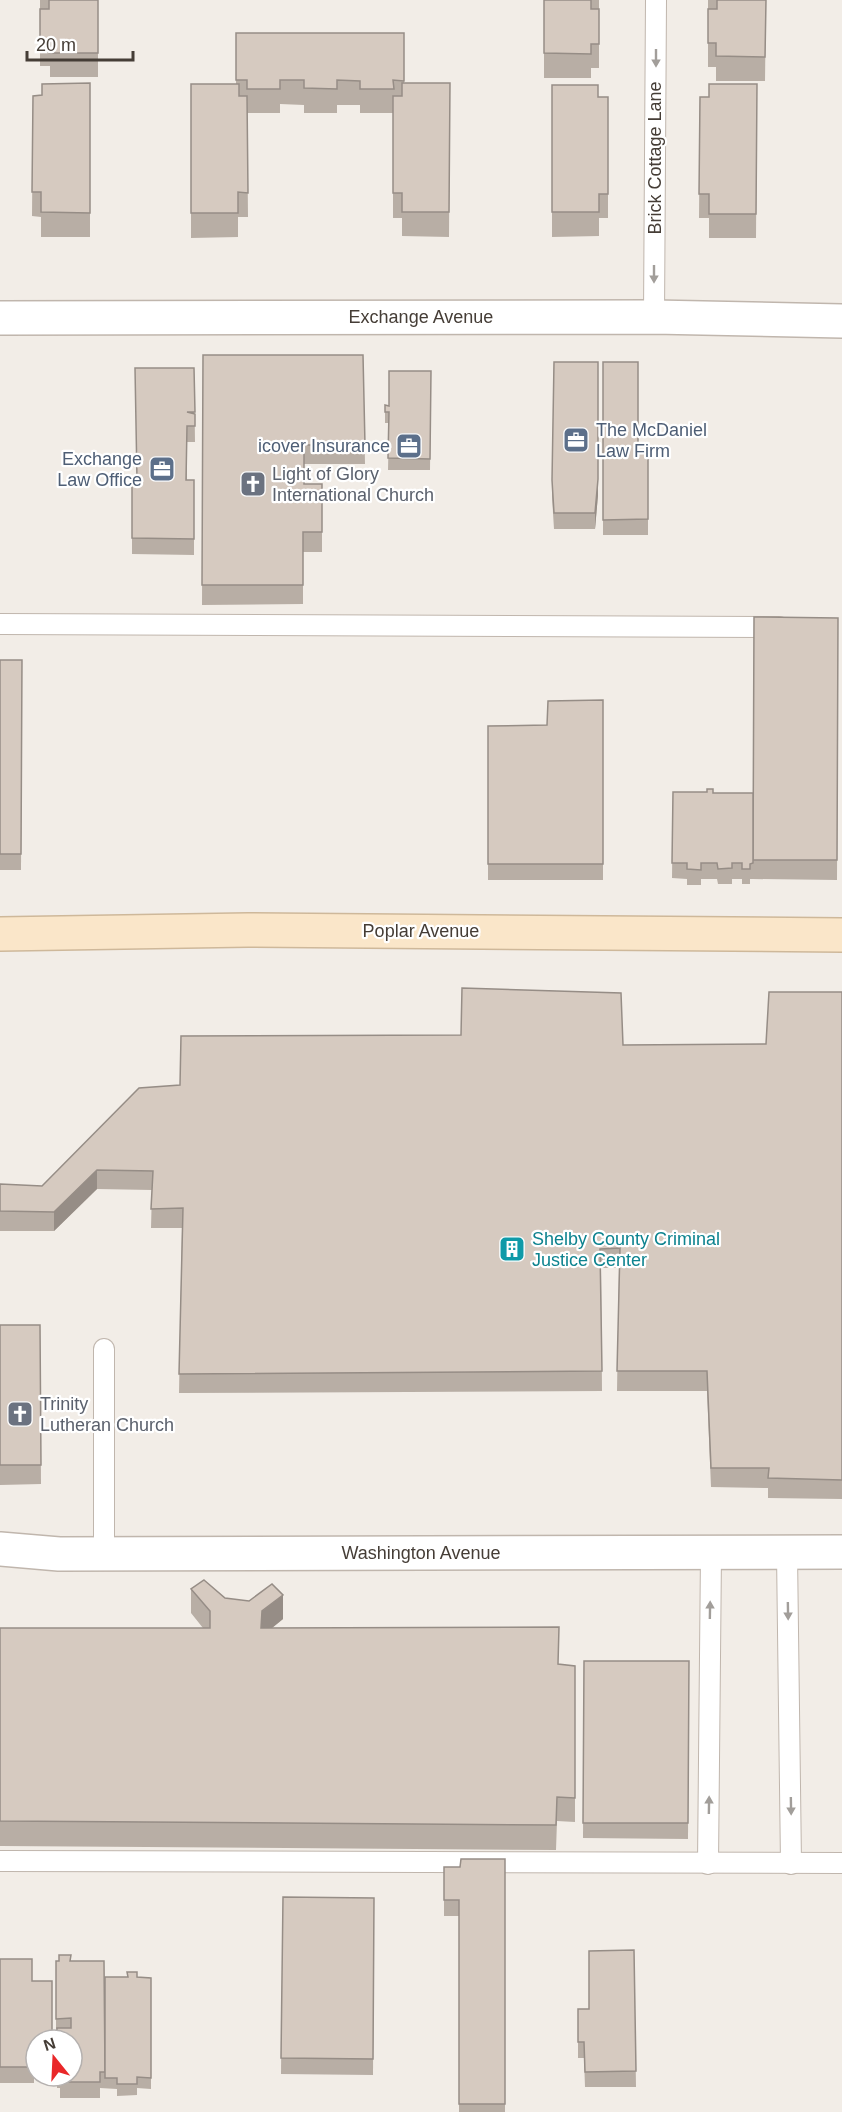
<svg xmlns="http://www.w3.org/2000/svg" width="842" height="2112" font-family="Helvetica,sans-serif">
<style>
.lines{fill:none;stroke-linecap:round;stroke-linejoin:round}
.service-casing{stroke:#c0b6ad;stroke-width:22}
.minor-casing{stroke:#c0b6ad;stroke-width:36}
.tertiary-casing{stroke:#c0b6ad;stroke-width:36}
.secondary-casing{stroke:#ceb89a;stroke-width:36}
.service{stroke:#fff;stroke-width:20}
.minor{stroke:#fff;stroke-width:33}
.tertiary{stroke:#fff;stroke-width:33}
.secondary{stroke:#fae6c9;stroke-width:33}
.wall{fill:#b8aea5}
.shaded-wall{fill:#968d86}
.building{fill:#d6cac0;stroke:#968d86;stroke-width:1.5}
.oneway{fill:#a29e9a}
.labels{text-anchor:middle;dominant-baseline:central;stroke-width:4.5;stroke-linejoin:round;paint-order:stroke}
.street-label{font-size:18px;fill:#453d36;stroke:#fff}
.service-label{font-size:18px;fill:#4e5e75;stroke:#fff;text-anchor:end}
.worship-label{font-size:18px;fill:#5b616d;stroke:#fff;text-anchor:start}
.culture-label{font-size:18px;fill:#0d838f;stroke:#fff;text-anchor:start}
</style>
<rect width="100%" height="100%" fill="#f2ede7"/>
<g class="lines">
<g class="service-casing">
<g id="service">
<path d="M654,317L656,0"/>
<path d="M0,624L779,627"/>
<path d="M104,1349V1553"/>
<path d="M787,1553L791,1864"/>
<path d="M0,1861L842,1863"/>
<path d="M708,1864L711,1553"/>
</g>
</g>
<g class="minor-casing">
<path id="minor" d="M0,1549L59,1554L842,1552"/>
</g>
<g class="tertiary-casing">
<path id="tertiary" d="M0,318L654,317L842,321"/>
</g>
<g class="secondary-casing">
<path id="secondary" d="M0,934L248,930L842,935"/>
</g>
<use href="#service" class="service"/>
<use href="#minor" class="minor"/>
<use href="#tertiary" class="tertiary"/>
<use href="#secondary" class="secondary"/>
</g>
<g class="wall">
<path d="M40,0H98V77H50V66H40Z"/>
<path d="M544,0H599V68H591V78H544Z"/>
<path d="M708,0H766L765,81H716V67H708Z"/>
<path d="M236,33H404V83H450L449,237L402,236V218H393V113H360V105H337V113H304V105L280,104V113H247L248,217H238V237L191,238V84H236Z"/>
<path d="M90,83V237H41V217L32,216L33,96L42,95Z"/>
<path d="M757,84L756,238H709V218H699L700,97H709Z"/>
<path d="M552,85L598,97H608V218H599V236L552,237Z"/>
<path d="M203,355H363L365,464H304V484H322V552H303V604L202,605Z"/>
<path d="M554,362L598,495L595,529H554L552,496Z"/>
<path d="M603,362L638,452H648V535H603Z"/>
<path d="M194,368L195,442H187V480H194V555L132,554V479L137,480Z"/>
<path d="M431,371L430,470H388L389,423H385V405L389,406Z"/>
<path d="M838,618L837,880L753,879H750V884H742V879H732V884H718L717,879H701V885H687V879L672,878L673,792L713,793H753Z"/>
<path d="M0,660H22L21,870H0Z"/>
<path d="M603,700V880H488V726L547,725Z"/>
<path d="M842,992V1499L768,1498V1488L711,1487L707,1391H617L619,1268H601L602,1391L179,1393L182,1228H151L152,1190L97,1189L54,1231H0V1184L42,1186L180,1085L623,1045L766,1044Z"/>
<path d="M0,1325H40L41,1484L0,1485Z"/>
<path d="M191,1589L225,1598L283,1619L272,1628L575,1666V1822L557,1821L556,1850L0,1846V1628H203L191,1613Z"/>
<path d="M584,1661H689L688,1839L583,1838Z"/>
<path d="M505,1859V2112H459V1916H444V1867H460Z"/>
<path d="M283,1897L374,1898L373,2075L281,2074Z"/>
<path d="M634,1950L636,2087H585L584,2058H578V2009H589Z"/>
<path d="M0,1959L32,1981L36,2040V2067H34V2083H0Z"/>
<path d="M56,1961H71L105,1988L137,1977L151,1978V2089L137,2088V2095L117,2096V2089L100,2088V2098H60V2088H57V2076H72L56,2034Z"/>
</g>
<g class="shaded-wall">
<path d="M598,479V495L595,529V513Z"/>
<path d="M97,1170V1189L54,1231V1212Z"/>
<path d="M283,1595V1619L262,1636L261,1628L262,1611Z"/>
</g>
<g class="building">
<path d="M49,0H98V53H50V42L40,41V9H49Z"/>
<path d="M544,0H591V9H599V44H591V54L544,53Z"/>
<path d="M717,0H766L765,57L716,56V43H708V9H717Z"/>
<path d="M236,33H404V81L393,80L394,89H360V81L337,80V89L304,88V80H280V89H247V80H236Z"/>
<path d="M90,83V213L41,212V192H32L33,96L42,95V84Z"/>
<path d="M402,83H450L449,212H402V193H393V96H402Z"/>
<path d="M191,84H239V96H247L248,193L238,192V213H191Z"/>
<path d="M709,84H757L756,214H709V194H699L700,97H709Z"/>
<path d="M552,85H598V97H608V194H599V212H552Z"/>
<path d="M203,355H363L365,445H304V484H322V532H303V585H202Z"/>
<path d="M554,362H598V479L595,513H554L552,480Z"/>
<path d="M603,362H638V452H648V519L603,520Z"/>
<path d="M135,368H194L195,412H187L195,414V426H187L186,480H194V539L132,538V479L137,480Z"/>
<path d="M389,371H431L430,459L388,458L389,412H385V405L389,406Z"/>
<path d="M754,617L838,618L837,860H753Z"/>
<path d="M0,660H22L21,854H0Z"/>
<path d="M603,700V864H488V726L547,725L548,701Z"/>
<path d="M707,789H713V793H753V863L750,864V869H742V863H732V868L718,869L717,863H701V870L687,869V863H672L673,792H707Z"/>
<path d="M462,988L621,993L623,1045L766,1044L769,992H842V1480L768,1478L769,1468H711L707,1371H617L620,1248L600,1249L602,1371L179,1374L183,1208L151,1209L153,1171L97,1170L54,1212L0,1211V1184L42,1186L139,1088L180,1085L181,1036L461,1035Z"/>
<path d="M0,1325H40L41,1465H0Z"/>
<path d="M204,1580L225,1598L249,1601L272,1584L283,1595L262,1611L261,1628L559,1627L558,1664L575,1666V1798L557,1797L556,1825L0,1821V1628H210V1611L191,1589Z"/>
<path d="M584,1661H689L688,1823H583Z"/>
<path d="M461,1859H505V2104H459V1900H444V1867H460Z"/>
<path d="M283,1897L374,1898L373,2059L281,2058Z"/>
<path d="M634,1950L636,2071L585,2072L584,2042H578V2009H589V1951Z"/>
<path d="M59,1955H71L70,1961H104L105,2072H100V2082H60V2076H72V2040H57V2028H71V2018L56,2019V1961H59Z"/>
<path d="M0,1959H32V1981H52V2040H36V2051H34V2067H0Z"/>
<path d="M127,1972H137V1977L151,1978V2078L137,2077V2084H117V2078H105V1977H128Z"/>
</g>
<defs><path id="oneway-solid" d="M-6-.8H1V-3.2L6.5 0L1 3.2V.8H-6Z" transform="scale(1.5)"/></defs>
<g class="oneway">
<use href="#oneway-solid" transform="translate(656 58) rotate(90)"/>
<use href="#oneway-solid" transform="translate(654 274) rotate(90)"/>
<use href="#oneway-solid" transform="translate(710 1610) rotate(-89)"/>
<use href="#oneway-solid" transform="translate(788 1611) rotate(89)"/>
<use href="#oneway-solid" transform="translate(709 1805) rotate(-89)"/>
<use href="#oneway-solid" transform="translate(791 1806) rotate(89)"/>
</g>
<defs>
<g id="office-square" transform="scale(1.35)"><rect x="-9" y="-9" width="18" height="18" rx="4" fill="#5c6f8a" stroke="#fff"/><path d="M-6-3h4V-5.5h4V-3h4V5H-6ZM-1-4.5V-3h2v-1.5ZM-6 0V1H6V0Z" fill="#fff"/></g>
<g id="church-square" transform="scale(1.35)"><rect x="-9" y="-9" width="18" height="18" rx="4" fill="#6b7280" stroke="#fff"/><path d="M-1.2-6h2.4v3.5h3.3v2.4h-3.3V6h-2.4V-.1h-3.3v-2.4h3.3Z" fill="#fff"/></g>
<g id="building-square" transform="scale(1.35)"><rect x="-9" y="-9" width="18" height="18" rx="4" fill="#0f9aa8" stroke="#fff"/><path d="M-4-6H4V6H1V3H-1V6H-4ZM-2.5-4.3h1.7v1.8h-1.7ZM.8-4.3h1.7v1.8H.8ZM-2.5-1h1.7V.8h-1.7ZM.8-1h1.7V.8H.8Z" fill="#fff"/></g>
</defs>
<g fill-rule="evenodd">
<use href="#office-square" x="576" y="440"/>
<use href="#office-square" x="409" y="446"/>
<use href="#office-square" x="162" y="469"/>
<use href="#church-square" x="253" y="484"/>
<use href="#building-square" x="512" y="1249"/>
<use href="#church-square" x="20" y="1414"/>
</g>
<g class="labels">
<g class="street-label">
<text transform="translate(655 158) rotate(-90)">Brick Cottage Lane</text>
<text x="421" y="317">Exchange Avenue</text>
<text x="421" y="931">Poplar Avenue</text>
<text x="421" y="1553">Washington Avenue</text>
</g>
<g class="service-label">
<text x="596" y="430" text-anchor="start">The McDaniel<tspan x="596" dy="21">Law Firm</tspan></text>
<text x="390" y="446">icover Insurance</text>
<text x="142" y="459">Exchange<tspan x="142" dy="21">Law Office</tspan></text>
</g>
<g class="worship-label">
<text x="272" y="474">Light of Glory<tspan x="272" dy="21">International Church</tspan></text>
<text x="40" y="1404">Trinity<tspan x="40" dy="21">Lutheran Church</tspan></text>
</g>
<g class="culture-label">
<text x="532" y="1239">Shelby County Criminal<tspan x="532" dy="21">Justice Center</tspan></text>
</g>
</g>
<g transform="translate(54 2058) rotate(342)"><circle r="28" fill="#ffffff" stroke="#b5b1af" stroke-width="1.5"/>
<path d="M0-4.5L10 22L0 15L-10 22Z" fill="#e92729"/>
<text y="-9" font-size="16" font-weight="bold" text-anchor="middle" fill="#453d36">N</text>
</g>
<path d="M27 51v9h106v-9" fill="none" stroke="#453d36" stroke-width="3"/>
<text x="36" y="51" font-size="18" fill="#453d36" stroke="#ffffff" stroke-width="4.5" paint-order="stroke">20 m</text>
</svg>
